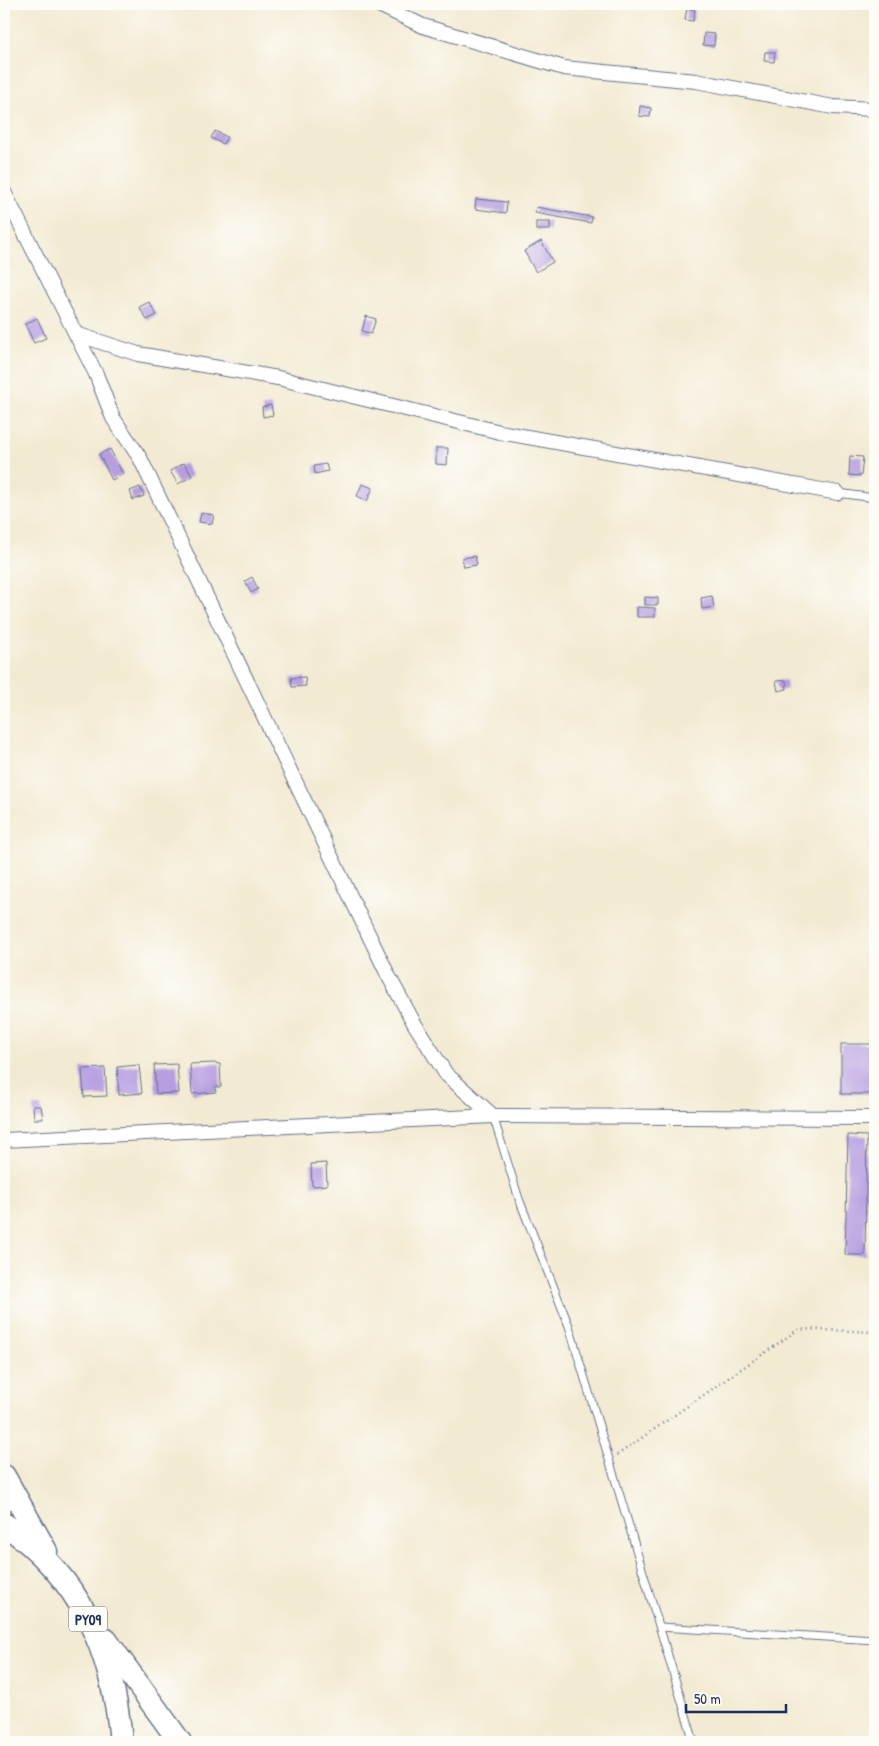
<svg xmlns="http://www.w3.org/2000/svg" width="879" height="1746" font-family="'Patrick Hand',sans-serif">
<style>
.building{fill:#b69ee1}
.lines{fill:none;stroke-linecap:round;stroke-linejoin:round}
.service-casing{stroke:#667087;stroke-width:9}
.minor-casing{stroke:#667087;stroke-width:16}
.trunk-casing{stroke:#667087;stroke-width:25}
.path{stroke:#667087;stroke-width:2.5;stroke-dasharray:1 4;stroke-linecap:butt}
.service{stroke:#fff;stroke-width:7}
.minor{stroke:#fff;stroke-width:14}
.trunk{stroke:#fff;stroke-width:22}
.labels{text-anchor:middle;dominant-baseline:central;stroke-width:4;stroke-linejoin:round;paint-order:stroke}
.shield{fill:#fdfcf7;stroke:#5f6c8c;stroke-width:1}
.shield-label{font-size:15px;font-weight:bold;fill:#1b2f5e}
</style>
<rect width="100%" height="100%" fill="#fdfcf7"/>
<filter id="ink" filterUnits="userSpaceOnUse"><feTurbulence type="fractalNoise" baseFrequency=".02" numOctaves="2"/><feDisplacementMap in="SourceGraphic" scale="10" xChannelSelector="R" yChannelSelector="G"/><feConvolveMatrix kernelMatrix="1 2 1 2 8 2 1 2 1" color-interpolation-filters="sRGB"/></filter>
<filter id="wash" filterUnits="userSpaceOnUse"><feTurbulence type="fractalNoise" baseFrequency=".0096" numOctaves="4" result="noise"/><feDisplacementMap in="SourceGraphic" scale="20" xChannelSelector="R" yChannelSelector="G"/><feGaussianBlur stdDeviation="1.12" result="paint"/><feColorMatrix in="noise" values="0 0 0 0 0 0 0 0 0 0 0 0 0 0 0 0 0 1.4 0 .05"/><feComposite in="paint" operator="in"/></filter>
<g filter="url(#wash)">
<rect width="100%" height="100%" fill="#f2ead2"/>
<g id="blocks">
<g class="building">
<path d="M687,8L695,10L693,21L685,20Z"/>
<path d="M704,33L715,34L714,46L703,45Z"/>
<path d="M765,52H775L774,62L764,61Z"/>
<path d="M640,106L651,108L650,117L639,116Z"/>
<path d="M215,131L227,137L223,144L211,138Z"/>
<path d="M476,199L507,202L506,213L475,209Z"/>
<path d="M536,207L592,217L591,223L535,213Z"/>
<rect x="536" y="222" width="14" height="8"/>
<path d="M541,241L553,262L536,272L524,251Z"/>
<path d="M149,302L157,315L147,320L139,307Z"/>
<path d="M366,316L376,319L371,334L362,331Z"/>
<path d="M37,318L46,338L34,343L25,324Z"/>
<path d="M271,405L273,415L263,417L262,407Z"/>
<path d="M436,448H448L447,465L436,464Z"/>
<path d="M110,449L123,474L112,480L99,454Z"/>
<path d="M850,456L863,457L861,476L849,475Z"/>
<path d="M184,463L192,476L178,484L170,471Z"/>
<path d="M326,464L328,471L315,474L314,466Z"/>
<path d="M362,484L373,488L367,501L357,496Z"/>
<path d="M140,487L144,496L133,500L130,491Z"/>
<path d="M201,513L214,515L212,524L199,522Z"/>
<path d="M475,556L477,565L464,567L462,558Z"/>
<path d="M252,577L258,589L251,593L245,581Z"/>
<path d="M712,596L714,607L702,609L701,598Z"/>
<path d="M645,597L658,598V605H645Z"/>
<path d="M637,607L655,608V617H637Z"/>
<path d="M305,677L306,686L292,687L291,678Z"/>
<path d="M786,680L787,689L778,691L776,681Z"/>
<rect x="841" y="1044" width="34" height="50"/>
<path d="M214,1063L220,1064L221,1087H215L216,1092L192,1094L190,1064Z"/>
<path d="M177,1064L179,1093L156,1094L154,1065Z"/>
<path d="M139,1065L142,1093L119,1095L117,1067Z"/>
<path d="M105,1068L107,1096L84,1097L82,1069Z"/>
<path d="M33,1106H41L43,1119H34Z"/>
<path d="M848,1135L867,1136L865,1255H845Z"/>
<path d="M326,1163L327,1185L312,1186L311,1164Z"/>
</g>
</g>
</g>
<g filter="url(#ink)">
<use href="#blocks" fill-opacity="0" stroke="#667087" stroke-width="1"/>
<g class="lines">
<g class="service-casing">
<g id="service">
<path d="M838,493L875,498"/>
<path d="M493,1116L519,1199L569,1326L694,1742"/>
<path d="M660,1627L875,1640"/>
</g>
</g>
<g class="minor-casing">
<g id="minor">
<path d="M377,4L423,26L564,68L696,81L833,107L875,109"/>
<path d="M4,192L96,374L113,418L140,458L388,975L414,1023L446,1074L493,1116"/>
<path d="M76,334L138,354L278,378L500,432L838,493"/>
<path d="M4,1140L493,1116L875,1118"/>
</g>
</g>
<g class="trunk-casing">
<g id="trunk">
<path d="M4,1476L46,1551"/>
<path d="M4,1524C81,1578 113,1651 121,1742"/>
<path d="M106,1640L180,1742"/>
</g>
</g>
<g class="path">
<path d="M865,1212L875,1213"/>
<path d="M617,1455L799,1329L875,1332"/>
</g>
<use href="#service" class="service"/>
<use href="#minor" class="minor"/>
<use href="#trunk" class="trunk"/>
</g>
</g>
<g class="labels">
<rect class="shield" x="69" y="1606.5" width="38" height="25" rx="4"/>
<g class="shield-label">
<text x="88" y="1619">PY09</text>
</g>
</g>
<rect width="879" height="1746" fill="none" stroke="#fdfcf7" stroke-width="20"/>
<path d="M686 1704v8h100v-8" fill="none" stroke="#1b2f5e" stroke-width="2.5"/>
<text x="694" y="1704" font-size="15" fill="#1b2f5e" stroke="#fdfcf7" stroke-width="4" paint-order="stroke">50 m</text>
</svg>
